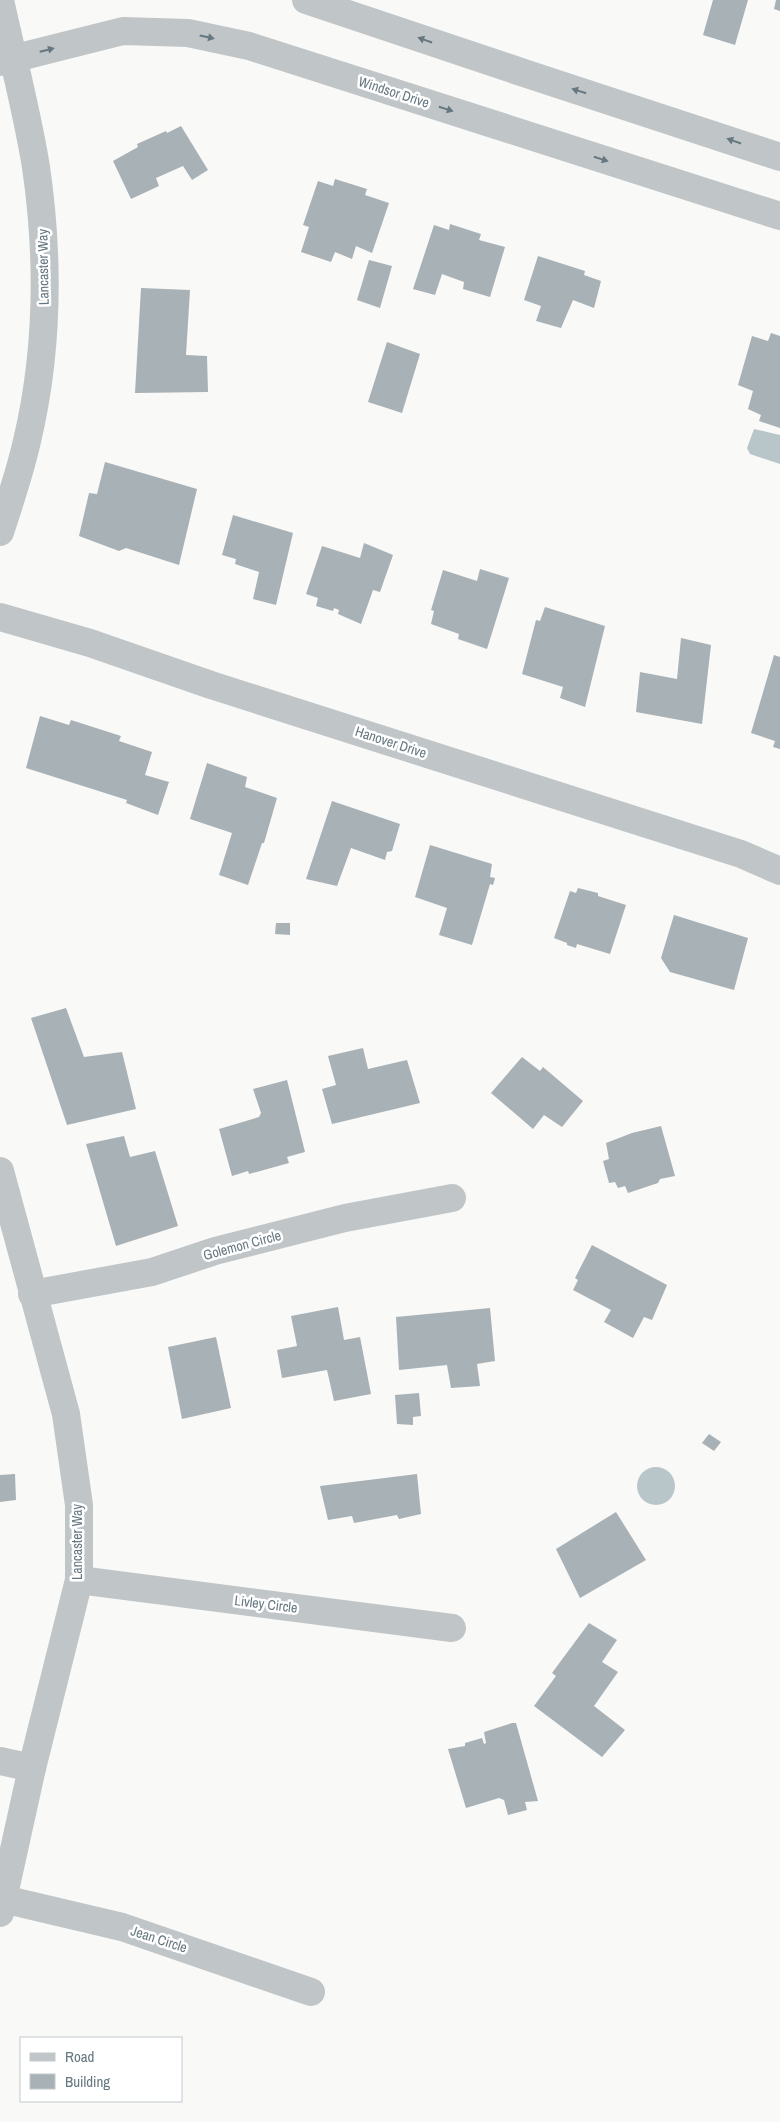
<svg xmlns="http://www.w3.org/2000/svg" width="780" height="2122" font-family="'Archivo Narrow',sans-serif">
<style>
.water{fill:#b9c6c9}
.building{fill:#a8b1b6}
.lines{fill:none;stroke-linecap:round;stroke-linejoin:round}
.minor{stroke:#c0c5c8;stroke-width:28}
.oneway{fill:#667780}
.labels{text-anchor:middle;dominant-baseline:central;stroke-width:5;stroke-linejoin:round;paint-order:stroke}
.street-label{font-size:14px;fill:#667780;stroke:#fff}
</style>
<rect width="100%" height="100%" fill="#f9f9f7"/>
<g class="water">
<path d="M754,429L780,435V464L750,454L747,448Z"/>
<circle cx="656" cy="1486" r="19"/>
</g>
<g class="building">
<path d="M713,0H748L735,45L703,35Z"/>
<path d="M776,0H780V11L774,9Z"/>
<path d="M181,126L208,170L192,180L183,166L156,178L159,186L131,199L113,161L138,147L137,144L166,131L167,133Z"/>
<path d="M335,179L367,189L365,195L389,203L372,253L356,246L352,259L335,252L331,262L301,252L309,227L303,225L318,181L333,186Z"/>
<path d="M450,224L481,234L479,240L505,247L490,297L463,289L464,282L442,274L435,295L413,289L434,225L449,230Z"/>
<path d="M538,256L585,271L584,275L601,281L594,308L573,300L561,328L536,321L541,306L524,300Z"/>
<path d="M369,260L392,266L380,308L357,300Z"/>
<path d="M141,288L190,290L186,355L207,356L208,392L135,393Z"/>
<path d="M771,333L780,336V428L759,421L761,415L748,409L753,391L738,385L752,336L768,341Z"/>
<path d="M387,342L420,354L402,413L368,402Z"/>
<path d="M105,462L197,489L179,565L126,548L119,551L79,536L89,493L97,494Z"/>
<path d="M233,515L293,533L276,605L253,599L259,572L235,564L236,559L222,555Z"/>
<path d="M364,543L393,555L380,592L373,590L361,624L338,614L339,610L334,608L333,611L316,606L318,598L306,594L322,546L360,558Z"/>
<path d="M480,569L509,578L487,649L458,639L459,634L431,624L434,611L431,610L443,570L477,581Z"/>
<path d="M545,607L605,626L585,707L560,698L563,687L522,674L536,620L540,621Z"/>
<path d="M681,638L711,645L702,724L636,712L640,672L677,679Z"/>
<path d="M774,655L780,657V749L773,747L775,741L751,733Z"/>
<path d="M40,716L69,725L71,720L121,736L119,741L152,752L145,775L169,782L158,815L126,803L127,800L26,768Z"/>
<path d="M207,763L247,777L245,787L277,798L264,843H262L248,885L219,875L232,833L190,819Z"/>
<path d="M332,801L400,824L392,851L387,852L385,860L351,848L337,886L306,879Z"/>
<path d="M430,845L492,864L490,877L495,878L493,885L490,884L472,945L439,935L447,908L415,897Z"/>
<path d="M578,888L598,893V896L626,905L610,954L577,944L576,948L567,945V943L554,938L570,891L576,893Z"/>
<path d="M674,915L748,938L734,990L670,972L661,958Z"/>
<path d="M276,923H290V935L275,934Z"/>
<path d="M66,1008L84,1057L122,1052L136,1109L67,1125L31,1018Z"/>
<path d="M363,1048L368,1069L407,1060L420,1103L332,1124L322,1089L336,1085L328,1056Z"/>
<path d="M522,1057L540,1071L543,1067L583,1101L562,1127L544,1115L533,1129L491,1093Z"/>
<path d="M287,1080L305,1152L287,1157L289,1163L249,1174L248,1171L232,1176L219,1129L259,1117L261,1113L253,1089Z"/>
<path d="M661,1126L675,1176L660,1179L658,1183L628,1193L625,1186L618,1188L615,1182L609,1183L603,1161L609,1159L606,1143L632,1133Z"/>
<path d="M124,1136L130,1157L155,1151L178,1226L116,1246L86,1144Z"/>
<path d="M592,1245L667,1285L652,1320L644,1317L633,1338L604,1322L611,1310L573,1290L578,1280L575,1278Z"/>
<path d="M338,1307L344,1340L360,1337L371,1394L334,1401L327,1370L282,1378L277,1350L297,1346L291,1316Z"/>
<path d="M490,1308L495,1361L477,1364L480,1386L451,1388L447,1365L399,1370L396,1317Z"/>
<path d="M216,1337L231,1408L182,1419L168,1347Z"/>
<path d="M419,1393L421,1416L413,1417V1425L397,1424L395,1395Z"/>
<path d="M709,1434L721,1442L714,1451L702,1443Z"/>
<path d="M15,1474L16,1500L0,1502V1475Z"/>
<path d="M417,1474L421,1514L399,1519L397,1515L354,1523L352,1516L328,1520L320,1486Z"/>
<path d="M616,1512L646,1560L580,1598L556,1549Z"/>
<path d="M589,1623L617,1640L602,1662L618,1672L594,1706L625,1730L602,1757L534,1706L556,1676L552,1673Z"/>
<path d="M512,1723H516L538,1801L525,1802L527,1810L508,1815L504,1800L499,1798L466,1808L448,1749L465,1746V1743L482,1738L484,1744L486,1743L484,1732Z"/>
</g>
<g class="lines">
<g class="minor">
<path d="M306,0L530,75L780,157"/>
<path d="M0,62L123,31L188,33L249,46L780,216"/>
<path d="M0,532C10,502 20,472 27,441C48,352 49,257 36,167C27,111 12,55 0,0"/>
<path d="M0,617L90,643L211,685L741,854L780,871"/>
<path d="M0,1171L66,1414L79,1505V1580L32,1768L0,1913"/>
<path d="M32,1294L152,1272L215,1251L345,1218L452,1198"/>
<path d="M79,1580L452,1628"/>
<path d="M0,1761L32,1768"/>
<path d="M3,1899L122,1927L311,1992"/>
</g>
</g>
<defs><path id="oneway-solid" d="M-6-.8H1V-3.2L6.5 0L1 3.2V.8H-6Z" transform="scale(1.25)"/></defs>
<g class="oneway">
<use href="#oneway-solid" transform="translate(207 37) rotate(12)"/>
<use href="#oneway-solid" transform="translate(425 40) rotate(-161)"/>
<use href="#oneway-solid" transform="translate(47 50) rotate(-14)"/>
<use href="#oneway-solid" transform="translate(579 91) rotate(-163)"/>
<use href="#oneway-solid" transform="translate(446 109) rotate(18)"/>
<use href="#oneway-solid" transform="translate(734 141) rotate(-161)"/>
<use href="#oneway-solid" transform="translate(601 159) rotate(18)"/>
</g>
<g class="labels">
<g class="street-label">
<text transform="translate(394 92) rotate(18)">Windsor Drive</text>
<text transform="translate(43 267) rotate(-91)">Lancaster Way</text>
<text transform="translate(391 742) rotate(18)">Hanover Drive</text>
<text transform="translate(242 1245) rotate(-15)">Golemon Circle</text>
<text transform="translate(77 1542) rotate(-90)">Lancaster Way</text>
<text transform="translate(266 1604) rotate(7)">Livley Circle</text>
<text transform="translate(159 1939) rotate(18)">Jean Circle</text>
</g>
</g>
<rect x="20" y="2037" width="162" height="65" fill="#ffffff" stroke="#c2c9cc"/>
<rect x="30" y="2053" width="25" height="8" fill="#c0c5c8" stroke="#c2c9cc"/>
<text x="65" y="2062" font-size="15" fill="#667780">Road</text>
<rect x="30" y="2074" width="25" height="15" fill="#a8b1b6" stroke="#c2c9cc"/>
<text x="65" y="2087" font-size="15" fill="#667780">Building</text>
</svg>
